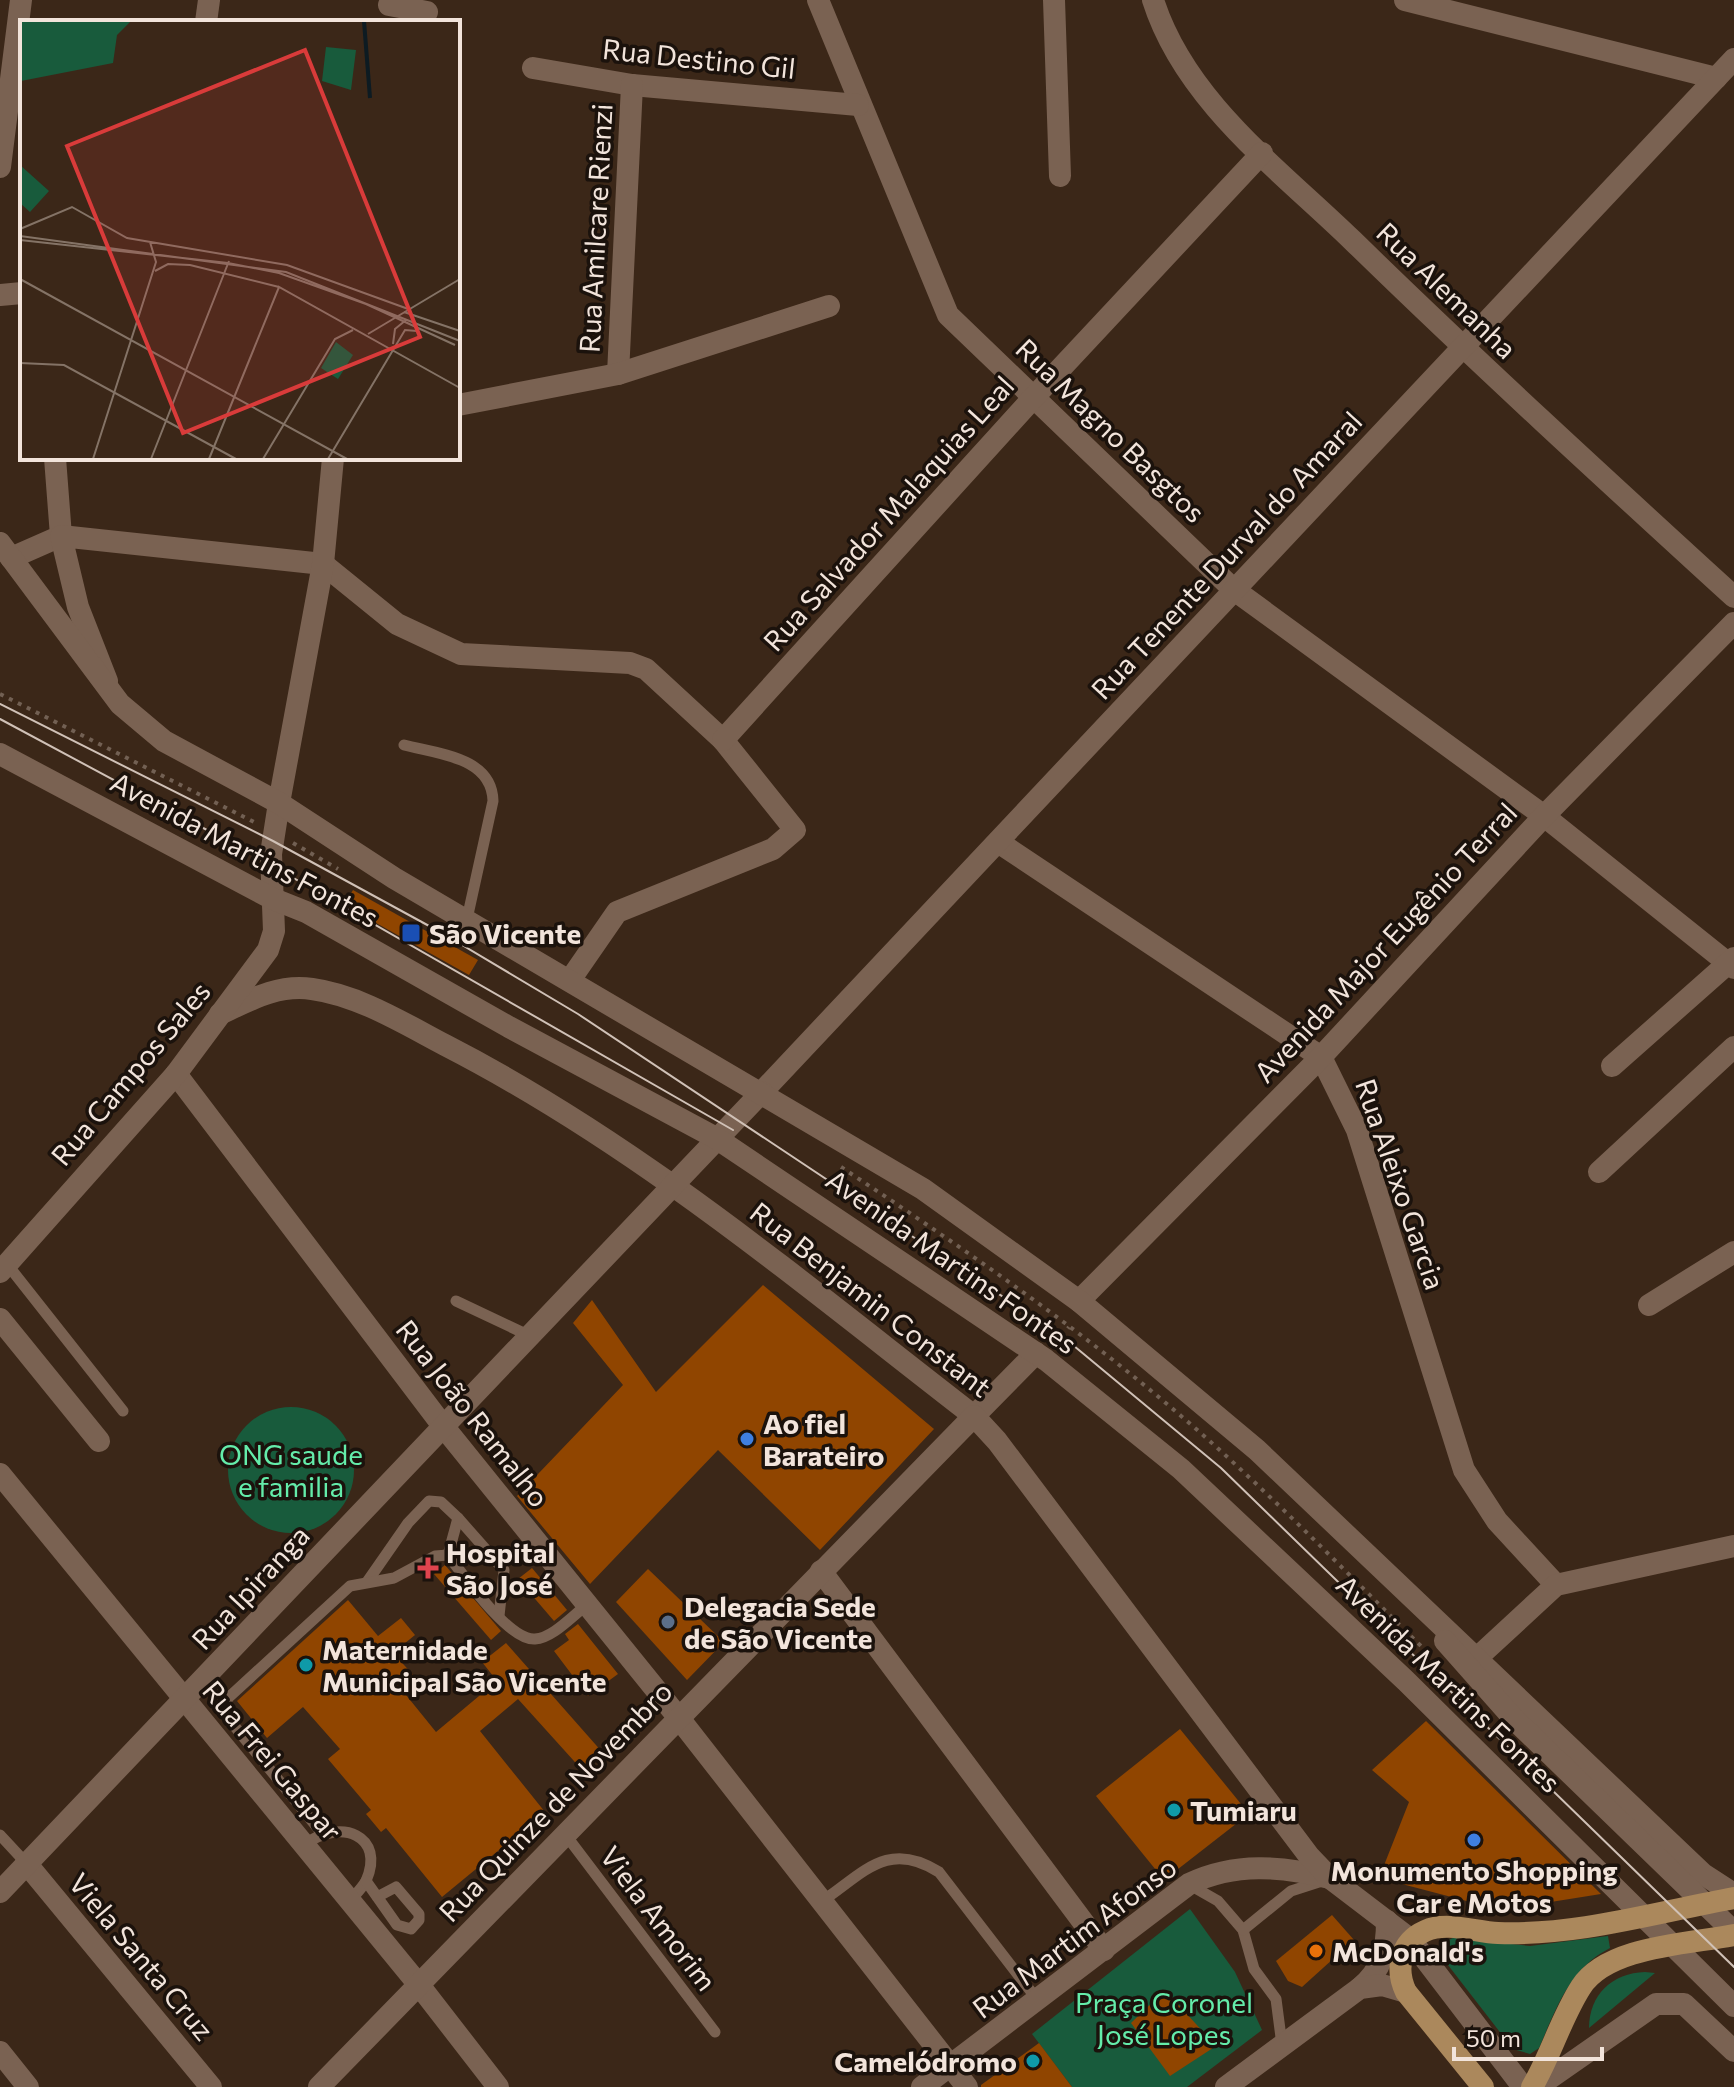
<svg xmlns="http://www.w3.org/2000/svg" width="1734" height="2087" font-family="Commissioner,sans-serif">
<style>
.green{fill:#185b3c}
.building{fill:#904500}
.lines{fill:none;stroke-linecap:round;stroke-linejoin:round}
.path{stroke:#726053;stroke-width:4;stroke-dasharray:4 6;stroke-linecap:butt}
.service{stroke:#7a6252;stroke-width:11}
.minor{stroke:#7a6252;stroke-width:22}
.tertiary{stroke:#7a6252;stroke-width:22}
.secondary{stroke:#7a6252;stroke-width:22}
.primary{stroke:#ab885c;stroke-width:22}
.tram{stroke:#d0c1b7;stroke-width:2}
.transit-dot{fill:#1a4fb4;stroke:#1b120c;stroke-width:3}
.shop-dot{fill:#3f7fe0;stroke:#1b120c;stroke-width:3}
.health-dot{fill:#e0444e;stroke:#1b120c;stroke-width:3}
.service-dot{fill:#5c6f8a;stroke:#1b120c;stroke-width:3}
.culture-dot{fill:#0f9aa8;stroke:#1b120c;stroke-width:3}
.food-dot{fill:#e8710a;stroke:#1b120c;stroke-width:3}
.labels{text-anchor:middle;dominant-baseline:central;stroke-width:7;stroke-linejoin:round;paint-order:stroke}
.street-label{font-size:28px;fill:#f2e4db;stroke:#1b120c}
.poi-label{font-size:28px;font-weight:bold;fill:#f2e4db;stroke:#1b120c;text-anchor:start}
.park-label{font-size:28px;fill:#64ecaa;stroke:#1b120c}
.inset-river{fill:none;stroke:#0d1b22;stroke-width:4}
.inset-road{fill:none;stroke:#847366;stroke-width:2}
.view{fill:#d93b3a;fill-opacity:0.15;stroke:#d93b3a;stroke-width:4}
.inset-edge{fill:none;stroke:#f2e4db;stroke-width:4}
</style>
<rect width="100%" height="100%" fill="#3b2718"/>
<g class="green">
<circle cx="291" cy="1470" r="63"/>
<path d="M1190,1909L1235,1972L1262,2030L1187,2087H1072L1032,2034Z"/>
<path d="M1608,1936L1610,1948C1569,1969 1556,2009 1539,2048L1530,2054L1513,2049L1441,1956L1446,1941L1453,1938L1530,1946Z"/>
<path d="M1645,1972L1655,1973L1589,2028C1589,1995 1612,1973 1645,1972Z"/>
</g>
<g class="building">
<path d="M353,890L478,960L469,975L344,905Z"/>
<path d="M763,1285L934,1429L820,1550L718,1450L590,1584L517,1496L623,1385L573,1323L592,1300L656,1392Z"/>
<path d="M445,1565L501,1631L491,1640L434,1574Z"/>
<path d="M532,1568L567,1610L554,1621L518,1579Z"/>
<path d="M648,1569L724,1642L687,1680L616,1602Z"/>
<path d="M348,1600L378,1636L401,1618L415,1635L393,1653L416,1678L402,1690L436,1732L497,1681L482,1662L506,1643L603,1753L583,1771L518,1699L480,1731L545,1812L442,1897L386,1828L381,1832L366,1814L371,1810L328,1759L340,1749L303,1707L267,1738L237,1701Z"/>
<path d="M578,1624L618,1674L588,1696L554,1651L569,1640L565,1634Z"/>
<path d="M1426,1721L1601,1894L1501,1910L1379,1878L1409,1802L1372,1770Z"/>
<path d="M1180,1729L1241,1804V1820L1164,1880L1096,1796Z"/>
<path d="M1332,1915L1354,1940L1302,1987L1288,1981L1276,1961Z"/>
<path d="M1165,1990L1216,2046L1170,2076L1131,2023Z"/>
<path d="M1039,2043L1072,2087H981V2085Z"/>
</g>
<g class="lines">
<g class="path">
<path d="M0,694L258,824"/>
<path d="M293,843L338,869"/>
<path d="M841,1167C978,1258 1116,1353 1237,1466C1302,1526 1364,1590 1427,1652"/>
<path d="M1055,1344L1069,1327"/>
</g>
<g class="service">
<path d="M404,745C438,754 492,757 493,801L467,919"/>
<path d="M7,1264L123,1411"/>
<path d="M456,1301L530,1336"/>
<path d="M458,1518L504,1570L499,1616"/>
<path d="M367,1582L408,1523L429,1501L441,1502L458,1518L448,1555"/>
<path d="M321,1832L227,1717L224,1708L228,1698L350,1586L394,1578L435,1556L448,1555C464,1576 509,1641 535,1639C553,1638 573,1615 587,1605"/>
<path d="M565,1834L715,2032"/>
<path d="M0,1835L26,1863"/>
<path d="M304,1845C341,1817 386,1836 366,1881C362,1888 355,1895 350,1901"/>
<path d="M366,1881L397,1925L411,1929L419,1920V1914L396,1887L377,1897"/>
<path d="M1190,1885L1218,1901L1243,1930L1254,1969L1276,1999L1282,2045"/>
<path d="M821,1902C863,1874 887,1839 939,1872L1039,2002"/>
<path d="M1243,1930L1291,1891L1322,1881"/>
</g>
<g class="minor">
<path d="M818,0L948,315L1233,589L1544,816L1734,968"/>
<path d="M1054,0L1060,176"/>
<path d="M1153,0C1185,101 1279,169 1352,240C1477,362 1606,480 1734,597"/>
<path d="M1405,0L1716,78"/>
<path d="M389,5L427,12"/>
<path d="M206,22L209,0"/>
<path d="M533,68L632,85L858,105"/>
<path d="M0,167L21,0"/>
<path d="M0,295L22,293"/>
<path d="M618,374L632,85"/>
<path d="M458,405L618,374L829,306"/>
<path d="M11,558L61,536L55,458"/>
<path d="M107,681L78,607L61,536L323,564L397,624L461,654L630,663L646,669L723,740L795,830L773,849L617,912L570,980"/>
<path d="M723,740L1033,398L1262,153"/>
<path d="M279,803L323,564L333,458"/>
<path d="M998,842L1321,1057L1357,1130L1464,1470L1497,1521L1556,1585"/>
<path d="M1612,1066L1734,958"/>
<path d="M176,1074L443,1426L678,1717L967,2087"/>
<path d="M762,1092L1734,59"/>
<path d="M1599,1172L1734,1047"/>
<path d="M1079,1301L1321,1057L1544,816L1734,623"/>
<path d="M1649,1305L1734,1252"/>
<path d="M0,1319L99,1441"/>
<path d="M974,1416L1036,1353"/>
<path d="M821,1571L1104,1950"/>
<path d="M1478,1657L1556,1585L1734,1546"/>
<path d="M26,1863L211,2087"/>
<path d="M1360,1988C1382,1970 1387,1949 1387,1921"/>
<path d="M1226,2087L1360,1988L1382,1985L1406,1992"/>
</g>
<g class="tertiary">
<path d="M220,1014C250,1000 278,984 312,989C358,995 405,1024 445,1045C638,1144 803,1284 974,1416"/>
<path d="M0,1272L176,1074L268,950L274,931L271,854L279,803"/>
<path d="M0,1474L419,1985L498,2087"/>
<path d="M0,1892L762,1092"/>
<path d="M0,2052L28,2087"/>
<path d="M922,2087L1189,1884C1235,1862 1282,1866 1330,1878"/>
</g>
<g class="secondary">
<path d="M0,543L120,704L164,741L279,803L394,878L923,1189L1079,1301L1257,1450L1703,1874L1734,1894"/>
<path d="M0,754L271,898L306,912L509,1027L716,1138L1046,1360L1181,1469L1406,1681L1734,2006"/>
<path d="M1445,1641L1514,1719L1734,1932"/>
<path d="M319,2087L974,1416L997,1441L1309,1856L1330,1878L1410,1939L1523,2087"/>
<path d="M1537,2087L1656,2004H1684L1734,2051"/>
</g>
<g class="primary">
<path d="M1483,2087L1406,1992C1395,1969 1400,1942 1425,1931C1447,1921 1475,1932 1498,1933C1577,1936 1657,1912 1734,1898"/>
<path d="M1532,2087C1551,2055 1561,2018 1581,1987C1607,1946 1689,1944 1734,1935"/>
</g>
<g class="tram">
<path d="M0,704L273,841L442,933L578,1014L1062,1336L1221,1468L1734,1967"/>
<path d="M0,719L248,852L733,1130"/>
</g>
</g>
<rect class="transit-dot" x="401" y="923" width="20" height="20" rx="4"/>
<g class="shop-dot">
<circle cx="747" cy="1439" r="8"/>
<circle cx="1474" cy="1840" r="8"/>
</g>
<path class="health-dot" d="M424 1556h8v8h8v8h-8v8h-8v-8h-8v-8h8z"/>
<circle class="service-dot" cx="668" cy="1622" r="8"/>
<g class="culture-dot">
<circle cx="306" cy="1665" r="8"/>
<circle cx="1174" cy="1810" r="8"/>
<circle cx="1033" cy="2061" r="8"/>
</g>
<circle class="food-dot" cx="1316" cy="1951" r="8"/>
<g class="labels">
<g class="street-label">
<text transform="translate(699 58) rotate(6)">Rua Destino Gil</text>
<text transform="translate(595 228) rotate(-87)">Rua Amilcare Rienzi</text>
<text transform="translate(1447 290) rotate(44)">Rua Alemanha</text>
<text transform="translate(1111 430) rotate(44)">Rua Magno Basgtos</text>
<text transform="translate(888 513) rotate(-48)">Rua Salvador Malaquias Leal</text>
<text transform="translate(1226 555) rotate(-47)">Rua Tenente Durval do Amaral</text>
<text transform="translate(245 849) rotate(28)">Avenida Martins Fontes</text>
<text transform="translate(1385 942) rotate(-47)">Avenida Major Eugênio Terral</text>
<text transform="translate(130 1073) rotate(-50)">Rua Campos Sales</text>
<text transform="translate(1401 1184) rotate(71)">Rua Aleixo Garcia</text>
<text transform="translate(952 1261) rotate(35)">Avenida Martins Fontes</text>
<text transform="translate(871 1299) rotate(38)">Rua Benjamin Constant</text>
<text transform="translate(473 1413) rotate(52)">Rua João Ramalho</text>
<text transform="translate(250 1587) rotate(-47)">Rua Ipiranga</text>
<text transform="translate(1449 1683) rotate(44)">Avenida Martins Fontes</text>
<text transform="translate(273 1760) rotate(50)">Rua Frei Gaspar</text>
<text transform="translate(555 1801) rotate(-46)">Rua Quinze de Novembro</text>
<text transform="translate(659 1918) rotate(53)">Viela Amorim</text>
<text transform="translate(1074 1937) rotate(-37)">Rua Martim Afonso</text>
<text transform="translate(142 1956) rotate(50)">Viela Santa Cruz</text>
</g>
<g class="poi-label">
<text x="429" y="933">São Vicente</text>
<text x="763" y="1423">Ao fiel<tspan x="763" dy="32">Barateiro</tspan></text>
<text x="446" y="1552">Hospital<tspan x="446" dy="32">São José</tspan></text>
<text x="684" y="1606">Delegacia Sede<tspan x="684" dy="32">de São Vicente</tspan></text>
<text x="322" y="1649">Maternidade<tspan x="322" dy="32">Municipal São Vicente</tspan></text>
<text x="1190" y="1810">Tumiaru</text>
<text x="1474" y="1870" text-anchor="middle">Monumento Shopping<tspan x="1474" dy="32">Car e Motos</tspan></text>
<text x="1332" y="1951">McDonald's</text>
<text x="1017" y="2061" text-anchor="end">Camelódromo</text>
</g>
<g class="park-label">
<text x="291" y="1454">ONG saude<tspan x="291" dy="32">e familia</tspan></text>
<text x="1164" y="2002">Praça Coronel<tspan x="1164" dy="32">José Lopes</tspan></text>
</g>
</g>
<g transform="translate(20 20)">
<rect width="440" height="440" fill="#3b2718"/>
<path d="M0,1H111L97,15L93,43L1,61ZM306,27L336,30L331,70L302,61ZM0,145L29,171L10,192L0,183ZM316,322L333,335L318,359L301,348Z" fill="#185b3c"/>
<path class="inset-river" d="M344,1L350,78"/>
<path class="inset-road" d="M0,209L52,187L107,218L267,245L391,290M0,216L266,252L440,321M0,220L208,243L259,253L346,284L435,325M135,251L148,244L170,245L259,267M0,259L327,439M384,292L440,311M348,314L440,259M373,324L375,309L386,300M0,343L44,345L216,439M73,439L136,242L130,222M131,439L209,241M189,439L259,267L440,368M243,439L315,319L333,310M308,439L385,310L397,311"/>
<path class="view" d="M285,30L400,317L163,413L47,126Z"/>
<rect width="440" height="440" class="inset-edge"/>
</g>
<path d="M1454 2047v12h148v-12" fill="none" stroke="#f2e4db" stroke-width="4"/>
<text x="1466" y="2047" font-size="24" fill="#f2e4db" stroke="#1b120c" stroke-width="6" paint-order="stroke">50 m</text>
</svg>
